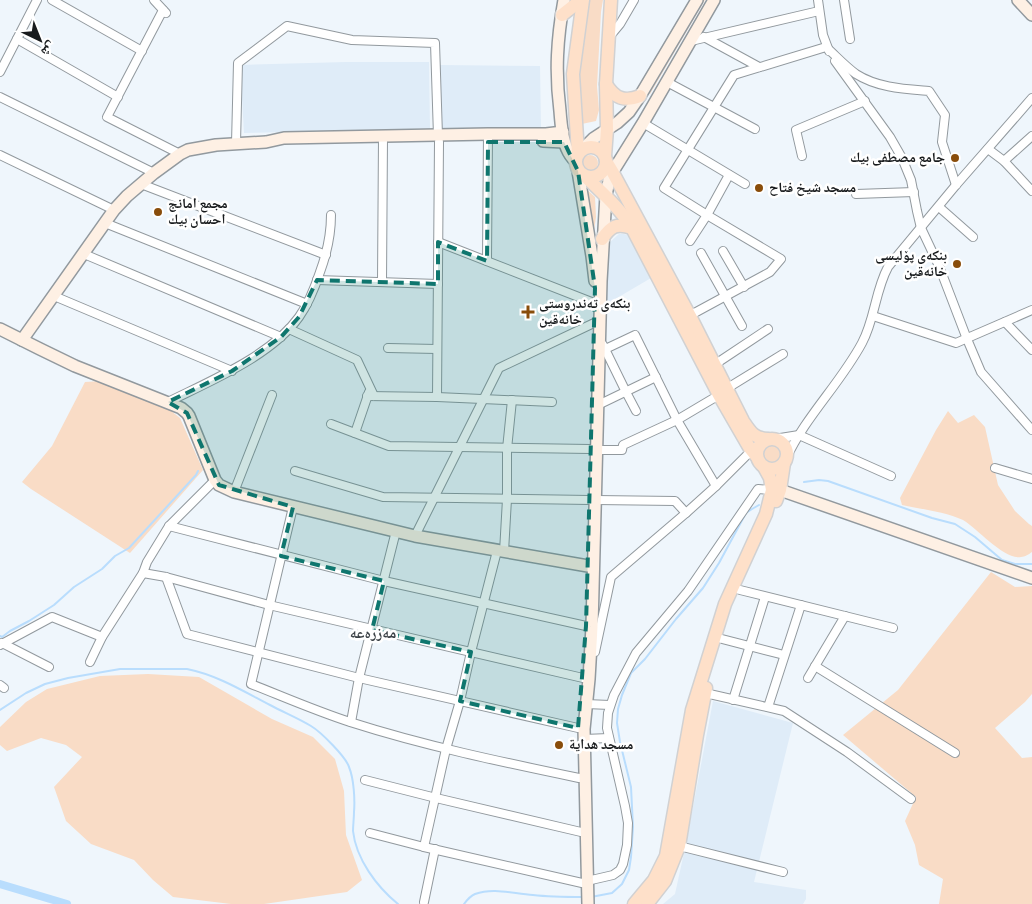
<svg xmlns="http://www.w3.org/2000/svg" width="1032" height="904" font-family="'Source Sans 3','Noto Naskh Arabic',sans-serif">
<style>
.built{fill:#dfecf8}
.green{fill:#f9dcc6}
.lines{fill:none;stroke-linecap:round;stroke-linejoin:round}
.stream{stroke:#b9ddfd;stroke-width:2}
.canal{stroke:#b9ddfd;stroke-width:8}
.street-casing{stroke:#92999e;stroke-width:10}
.secondary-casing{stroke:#92999e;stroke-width:14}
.primary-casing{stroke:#d1d1d2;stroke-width:15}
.street{stroke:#fff;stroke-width:8}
.secondary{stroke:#fef0e4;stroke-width:11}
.primary{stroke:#fee0c9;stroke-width:12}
.marked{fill:#0f766e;fill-opacity:0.2;stroke:#0f766e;stroke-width:4;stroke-dasharray:10 6;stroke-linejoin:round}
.poi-dot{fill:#894d0b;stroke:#fff;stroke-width:2}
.labels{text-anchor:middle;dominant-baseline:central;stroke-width:5;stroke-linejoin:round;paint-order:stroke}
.poi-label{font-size:14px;font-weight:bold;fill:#181b1d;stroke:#fff;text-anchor:start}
.neighbourhood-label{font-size:15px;font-weight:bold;fill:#3c4247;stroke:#fff}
</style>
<rect width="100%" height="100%" fill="#eff6fc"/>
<g class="built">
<path d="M346,62H429L430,129L244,133L240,65Z"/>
<path d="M440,65L540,66L541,128L442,129Z"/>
<path d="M619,234H624L629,236L631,238L651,278L605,305L608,244Z"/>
<path d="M713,701L793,723L754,882L806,890V899L803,904H663L675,894L687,839Z"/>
</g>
<g class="green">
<path d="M589,0H603L601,12L597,86L599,110L596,121L577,125V66Z"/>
<path d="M702,0H705L650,94L648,93Z"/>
<circle cx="590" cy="163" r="8"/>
<path d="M582,185L595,197L596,217L593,238Z"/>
<path d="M101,381L165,406L180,418L203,470L130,553L31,489L22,482L52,446L85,382Z"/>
<path d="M948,411L958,423L974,415L985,427L998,485L1015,511L1029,524L1032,526V552C1029,554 1025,557 1021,557C1004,560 978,529 963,520C946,512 920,509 902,505L900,498L936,430Z"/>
<circle cx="770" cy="454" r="10"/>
<path d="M991,572L1015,587L1032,586V694L1025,702L995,728L1022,758L1032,757V904H939L943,879L919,865L915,845L905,821L916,797L843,735L898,690Z"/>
<path d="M148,674L199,677L272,719L313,737L335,759L344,791L346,835L362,880L347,892L264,904H231L173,897L153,880L134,860L91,844L66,821L54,787L82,757L66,745L41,738L7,751L0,745V727L26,702L47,689L100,676Z"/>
</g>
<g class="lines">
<g class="stream">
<path d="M804,482L819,480L828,481L932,518L955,524L975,537L1002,560L1015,564H1032"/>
<path d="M0,636L2,637L10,631L29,621L54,605L74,587L102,569L115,556L129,548L196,475L198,471"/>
<path d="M0,710L26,693L45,684L68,678L120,669H187C217,675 243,691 270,705C283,712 298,718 311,726C321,732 346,757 349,767C354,779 355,800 354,812C354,819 353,825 353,831C356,859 377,887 398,904"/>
<path d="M591,897L612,893L622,884L629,870L631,857L633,827L631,787L620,742L617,723L618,709L622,695L631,673L645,659L676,619L703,588L719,563L746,513L752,509L759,505"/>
<path d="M464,904C467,900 470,896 475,894C494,887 514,894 533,895C550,897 567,897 584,897"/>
</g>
<path class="canal" d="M0,884L67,904"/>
<g class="street-casing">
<g id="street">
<path d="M52,0L142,51"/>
<path d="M154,0L166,13"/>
<path d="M818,0L823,35L829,51"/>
<path d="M844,0L850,39"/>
<path d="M163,10L107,117L180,154"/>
<path d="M610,36L620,24L634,0"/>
<path d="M704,37L759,67"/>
<path d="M17,39L118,97"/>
<path d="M691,41L819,11"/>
<path d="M835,61L890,137L902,158L911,180L917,211L921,228L939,266L967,339L981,372L1032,430"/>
<path d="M0,72L37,0"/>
<path d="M667,82L755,129"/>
<path d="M0,97L154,173"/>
<path d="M643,123L745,184"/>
<path d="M236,143L238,63L287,26L352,40L435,43L438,136"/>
<path d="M988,149L1004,161L1032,191"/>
<path d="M0,155L114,210"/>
<path d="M802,156L796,130L865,101"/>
<path d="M1004,161L1032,136"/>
<path d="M141,184L326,255"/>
<path d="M856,194L914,192"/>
<path d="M939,207L973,237"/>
<path d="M105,223L307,304"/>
<path d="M690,241L707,215L729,175"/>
<path d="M438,242L594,303"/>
<path d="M723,251L744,287"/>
<path d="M701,253L742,326"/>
<path d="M84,254L281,337"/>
<path d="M487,261L488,134"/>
<path d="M317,280L438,284"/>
<path d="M382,282L383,137"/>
<path d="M54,296L232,371"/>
<path d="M873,316L956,343L1032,310"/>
<path d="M687,317L770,272L781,259L707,215L664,188L734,75L826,47C836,56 845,66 856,74C878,88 905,89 929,91L945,115L942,142L956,185"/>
<path d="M1005,322L1032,350"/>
<path d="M289,329L357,360L374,396"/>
<path d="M603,345L626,392L636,411"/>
<path d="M388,348L437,349"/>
<path d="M599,352L635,335L677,420L716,486"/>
<path d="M714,365L768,329"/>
<path d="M726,389L783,354"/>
<path d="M367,396L437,397L552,402"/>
<path d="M437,397L439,142"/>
<path d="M168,402C210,381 271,356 299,317C309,303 315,287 320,272C327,253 331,236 331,215"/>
<path d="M598,405L656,377"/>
<path d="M331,424L389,446L590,449"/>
<path d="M355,433L369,392"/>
<path d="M774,439L799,435L891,476"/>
<path d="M597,450H622L623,445L677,420L719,395"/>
<path d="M786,459C805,417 840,384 862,343C875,319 875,291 888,267L956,185L1032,98"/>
<path d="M995,468L1032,479"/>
<path d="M295,471L383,497L590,500"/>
<path d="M234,492L272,395"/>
<path d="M596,500L675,501L686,513"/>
<path d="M293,507L251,684C284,697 316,711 350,722C425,746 502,762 579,778"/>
<path d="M169,526L384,581L586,626"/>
<path d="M415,536L499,368L594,323"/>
<path d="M504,552L507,499V449L512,400"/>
<path d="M143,573L166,577L269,605L583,678"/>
<path d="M166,577L187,634L359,678L578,728"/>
<path d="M740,590L893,628"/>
<path d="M722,639L784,655"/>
<path d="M2,643L49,667"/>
<path d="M0,645L52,617L102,637"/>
<path d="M595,652L611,577L686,513L716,486L752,450L761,443"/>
<path d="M90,662L102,637L143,573L147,562L169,526L215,480"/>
<path d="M815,666L955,753"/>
<path d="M808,678L845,616"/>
<path d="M0,685L4,688"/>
<path d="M705,693L784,711L847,752L911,799"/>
<path d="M733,700L765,597"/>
<path d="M586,704L610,705"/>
<path d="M768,707L801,605"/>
<path d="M351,722L359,678L396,531"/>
<path d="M584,739L609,738"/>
<path d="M365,780L436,798L581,832"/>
<path d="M370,833L424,847L582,883"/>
<path d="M679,846L783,872"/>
<path d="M424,847L446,749L460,701L471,652L497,551"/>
<path d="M587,881L613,875L620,870L623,864L627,845L628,823L625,806L607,728L608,713L614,695L636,653L688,591L758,489L772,490"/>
<path d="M424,902L435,849"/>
</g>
</g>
<g class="secondary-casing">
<g id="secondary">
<path d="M564,0C557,39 555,72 560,111C561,124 562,138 567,149C569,154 572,158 576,162"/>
<path d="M1018,0L1032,15"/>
<path d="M543,141L564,142"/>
<path d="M583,149L594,138L617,123L629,112L640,96L697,0"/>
<path d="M578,171L592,256L595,281"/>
<path d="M0,329L40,349L75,366L181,408L187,413L189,416L215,480L219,485L234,492L415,536L588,566"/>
<path d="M22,340L114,210L127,196L154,173L180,154L188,150L216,145L266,142L284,138L488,134H546L563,132"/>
<path d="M780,490L1032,578"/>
<path d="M588,904L584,729L589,679L592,627L601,281L606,195L610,176L643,123L714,0"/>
</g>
</g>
<g class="primary-casing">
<g id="primary">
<path d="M562,15L581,0"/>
<path d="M606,84C615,99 625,102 640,96"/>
<circle cx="591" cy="162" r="15"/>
<path d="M578,154L573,74L583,0"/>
<path d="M605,156L607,129L606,84L611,0"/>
<path d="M606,161L612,171L690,316L743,421C751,433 754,438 768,439"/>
<path d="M586,177C602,193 620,208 632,228L719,395L749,447L757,457"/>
<path d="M602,239C611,226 616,223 632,228"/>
<circle cx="772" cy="454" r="15"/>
<path d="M776,501L780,490L784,463"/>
<path d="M634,904L654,880L666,856L692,710L725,604L766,514L772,490L770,478L764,467"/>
<path d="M647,904L665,881L679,846L697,735L706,688"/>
</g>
</g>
<use href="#street" class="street"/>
<use href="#secondary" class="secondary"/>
<use href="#primary" class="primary"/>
</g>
<path class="marked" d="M488,142H564L578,171L595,288L586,626L578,728L460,701L471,652L372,630L384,581L281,556L293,507L219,485L187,413L168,402L232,371L281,337L299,317L317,280L438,284V242L487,261Z"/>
<g class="poi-dot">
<circle cx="955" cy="158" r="5"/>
<circle cx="759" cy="188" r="5"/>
<circle cx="158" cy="212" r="5"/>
<circle cx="957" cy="264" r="5"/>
<path d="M525.5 304.5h5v5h5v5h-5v5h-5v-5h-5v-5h5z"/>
<circle cx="559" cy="745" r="5"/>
</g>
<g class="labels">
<g class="poi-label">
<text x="945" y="158" text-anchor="end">جامع مصطفى بيك</text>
<text x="769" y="188">مسجد شيخ فتاح</text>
<text x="168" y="204">مجمع امانج<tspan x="168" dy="16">احسان بيك</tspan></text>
<text x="947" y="256" text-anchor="end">بنکەی پۆلیسی<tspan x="947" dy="16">خانەقین</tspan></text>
<text x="539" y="304">بنکەی تەندروستی<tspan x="539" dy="16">خانەقین</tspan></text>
<text x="569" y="745">مسجد هداية</text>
</g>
<g class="neighbourhood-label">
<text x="373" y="633">مەزرەعە</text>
</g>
</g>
<g transform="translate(40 40) rotate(137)" stroke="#ffffff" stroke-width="4" paint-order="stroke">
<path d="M0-4L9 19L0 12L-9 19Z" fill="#181b1d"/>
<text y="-8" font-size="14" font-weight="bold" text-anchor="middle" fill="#181b1d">ش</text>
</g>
</svg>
